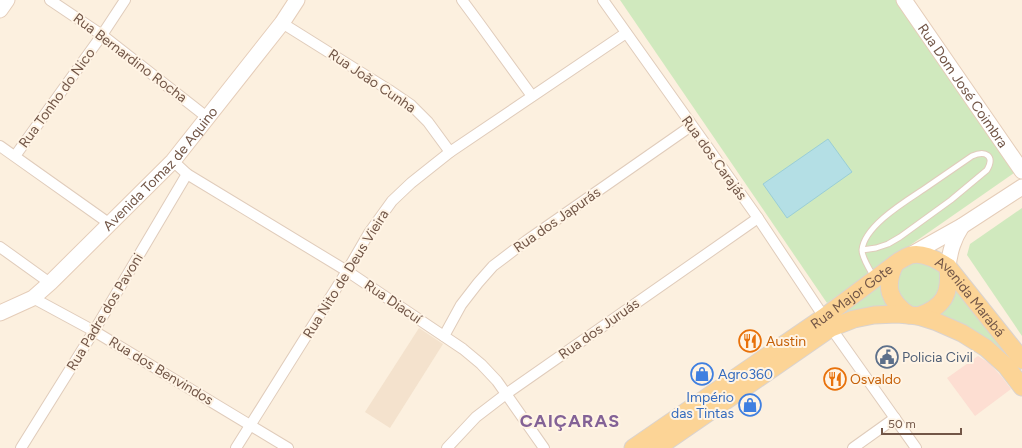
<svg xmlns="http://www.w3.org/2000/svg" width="1022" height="448" font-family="Figtree,sans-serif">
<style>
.residential{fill:#f4e2cd}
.commercial{fill:#fdded2}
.green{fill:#d0e9be}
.water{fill:#b4dfe5;stroke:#9aced7}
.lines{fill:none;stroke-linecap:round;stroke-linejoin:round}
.lane-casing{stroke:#e0ccbb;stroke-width:7}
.street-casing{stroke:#e0ccbb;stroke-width:12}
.secondary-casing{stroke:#e5cdb9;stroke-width:17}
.primary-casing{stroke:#dad3cf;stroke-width:19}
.lane{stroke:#fff;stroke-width:5}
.street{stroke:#fff;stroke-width:10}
.secondary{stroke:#fff;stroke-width:15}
.primary{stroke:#fcd496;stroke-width:17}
.labels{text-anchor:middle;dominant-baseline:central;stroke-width:4;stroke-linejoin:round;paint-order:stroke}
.street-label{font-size:14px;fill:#725647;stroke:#fff4e5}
.food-label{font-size:14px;fill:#c56008;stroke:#fff4e5;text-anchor:start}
.service-label{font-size:14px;fill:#4e5e75;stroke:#fff4e5;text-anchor:start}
.shop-label{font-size:14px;fill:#366cbe;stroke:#fff4e5;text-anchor:start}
.district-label{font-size:18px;font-weight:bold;letter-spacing:1px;fill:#836296;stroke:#fff4e5}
</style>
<rect width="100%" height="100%" fill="#fcf0df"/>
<path class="residential" d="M419,328L443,344L390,428L365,412Z"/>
<path class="commercial" d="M978,356L989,363L1002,377L1011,389L975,416L947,378Z"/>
<g class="green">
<path d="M620,0H896L1014,173L827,303Z"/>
<path d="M1022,208V336L967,255L970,244Z"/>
<path d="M930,262L942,274L944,291L920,311L898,301L894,276L905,263Z"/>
<path d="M886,278L900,311L817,332Z"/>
<path d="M960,286L1021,370L1016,372L927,316L953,288Z"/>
</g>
<path class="water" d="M828,139L852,172L787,218L763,184Z"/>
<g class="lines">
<g class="lane-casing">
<path id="lane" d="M862,250L876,248L888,244L900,237L951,200L987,170C995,156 986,150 972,156C956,167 940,178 924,189C906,201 864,226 862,250C862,258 870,270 874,277"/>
</g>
<g class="street-casing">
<g id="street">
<path d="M50,0L102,35L208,118"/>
<path d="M462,0L479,23L532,96"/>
<path d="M603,0L758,218L824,317"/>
<path d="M282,23L389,90L411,105L428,122L450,152"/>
<path d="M0,146L110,224"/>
<path d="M15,156L102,35L125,0"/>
<path d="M173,161L187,174L347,271L463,349L481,364L497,381L544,448"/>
<path d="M0,247L50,283"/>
<path d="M33,298L94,331L288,448"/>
<path d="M831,328L916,448"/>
<path d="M444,336L461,305L478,283L493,266L526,241L691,126"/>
<path d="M21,448L94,331L187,174"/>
<path d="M236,448L347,271L369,233L392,201L411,183L450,152L626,33"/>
<path d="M447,448L476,417L506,394L758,218"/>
<path d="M853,448L895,418"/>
</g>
</g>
<g class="secondary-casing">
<g id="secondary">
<path id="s1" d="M904,0L1022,171"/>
<path d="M0,10L7,0"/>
<path d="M912,254L962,226L1022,187"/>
<path d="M948,267C950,251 953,240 962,226"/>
<path id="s2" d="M0,313L33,298L50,283L173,161L282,23L297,0"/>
</g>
</g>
<g class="primary-casing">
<g id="primary">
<path d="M895,264C884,287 889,301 909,315"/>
<path d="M918,316C944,307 951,294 948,267"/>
<path id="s3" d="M633,448L824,317L899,261C903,259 907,256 911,255C923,252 939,261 948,267L1015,351L1022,360"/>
<path d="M657,448L831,328L854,319L874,315L897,314L909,315L918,316L937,322L962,333L986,348L1006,366L1022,387"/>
</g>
</g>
<use href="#lane" class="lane"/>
<use href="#street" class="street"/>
<use href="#secondary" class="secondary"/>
<use href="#primary" class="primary"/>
</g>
<defs>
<g id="restaurant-ring" transform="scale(1.15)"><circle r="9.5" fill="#fff4e5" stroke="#e8710a" stroke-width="1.5"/><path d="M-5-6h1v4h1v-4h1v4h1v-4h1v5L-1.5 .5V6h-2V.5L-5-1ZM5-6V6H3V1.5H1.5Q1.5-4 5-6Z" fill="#e8710a"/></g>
<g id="civic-ring" transform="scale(1.15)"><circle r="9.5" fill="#fff4e5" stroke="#5c6f8a" stroke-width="1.5"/><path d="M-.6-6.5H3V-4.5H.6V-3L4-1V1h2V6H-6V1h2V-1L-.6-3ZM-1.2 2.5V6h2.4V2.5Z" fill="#5c6f8a"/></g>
<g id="shop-ring" transform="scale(1.15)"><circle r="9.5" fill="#fff4e5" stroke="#3f7fe0" stroke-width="1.5"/><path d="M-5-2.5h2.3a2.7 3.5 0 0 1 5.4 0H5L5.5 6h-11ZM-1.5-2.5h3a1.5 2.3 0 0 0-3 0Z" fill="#3f7fe0"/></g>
</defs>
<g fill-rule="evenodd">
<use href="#restaurant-ring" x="750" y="341"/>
<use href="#civic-ring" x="887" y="357"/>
<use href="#shop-ring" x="702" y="374"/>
<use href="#restaurant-ring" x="835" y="379"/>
<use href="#shop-ring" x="750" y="405"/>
</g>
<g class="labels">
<g class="street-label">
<text transform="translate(130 58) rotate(37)">Rua Bernardino Rocha</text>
<text transform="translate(372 81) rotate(34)">Rua João Cunha</text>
<text stroke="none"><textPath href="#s1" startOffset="104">Rua Dom José Coimbra</textPath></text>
<text transform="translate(57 98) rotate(-54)">Rua Tonho do Nico</text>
<text transform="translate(714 158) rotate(54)">Rua dos Carajás</text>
<text stroke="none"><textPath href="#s2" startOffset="218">Avenida Tomaz de Aquino</textPath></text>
<text transform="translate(557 220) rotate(-35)">Rua dos Japurás</text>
<text transform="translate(346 274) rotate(-58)">Rua Nito de Deus Vieira</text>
<text stroke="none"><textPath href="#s3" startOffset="266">Rua Major Gote</textPath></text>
<text stroke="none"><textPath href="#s3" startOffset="415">Avenida Marabá</textPath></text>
<text transform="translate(393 302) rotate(34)">Rua Diacuí</text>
<text transform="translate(105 312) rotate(-59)">Rua Padre dos Pavoni</text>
<text transform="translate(599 329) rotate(-35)">Rua dos Juruás</text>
<text transform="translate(161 371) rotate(31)">Rua dos Benvindos</text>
</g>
<g class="food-label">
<text x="766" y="341">Austin</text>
<text x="850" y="379">Osvaldo</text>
</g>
<g class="service-label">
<text x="902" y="357">Policia Civil</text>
</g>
<g class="shop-label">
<text x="718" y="374">Agro360</text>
<text x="734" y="397" text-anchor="end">Império<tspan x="734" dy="16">das Tintas</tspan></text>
</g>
<g class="district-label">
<text x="570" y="421">CAIÇARAS</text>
</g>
</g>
<path d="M882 428v6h79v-6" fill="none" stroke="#725647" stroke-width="2"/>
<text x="888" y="428" font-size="12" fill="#725647" stroke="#fff4e5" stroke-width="3" paint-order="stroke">50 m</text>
</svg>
